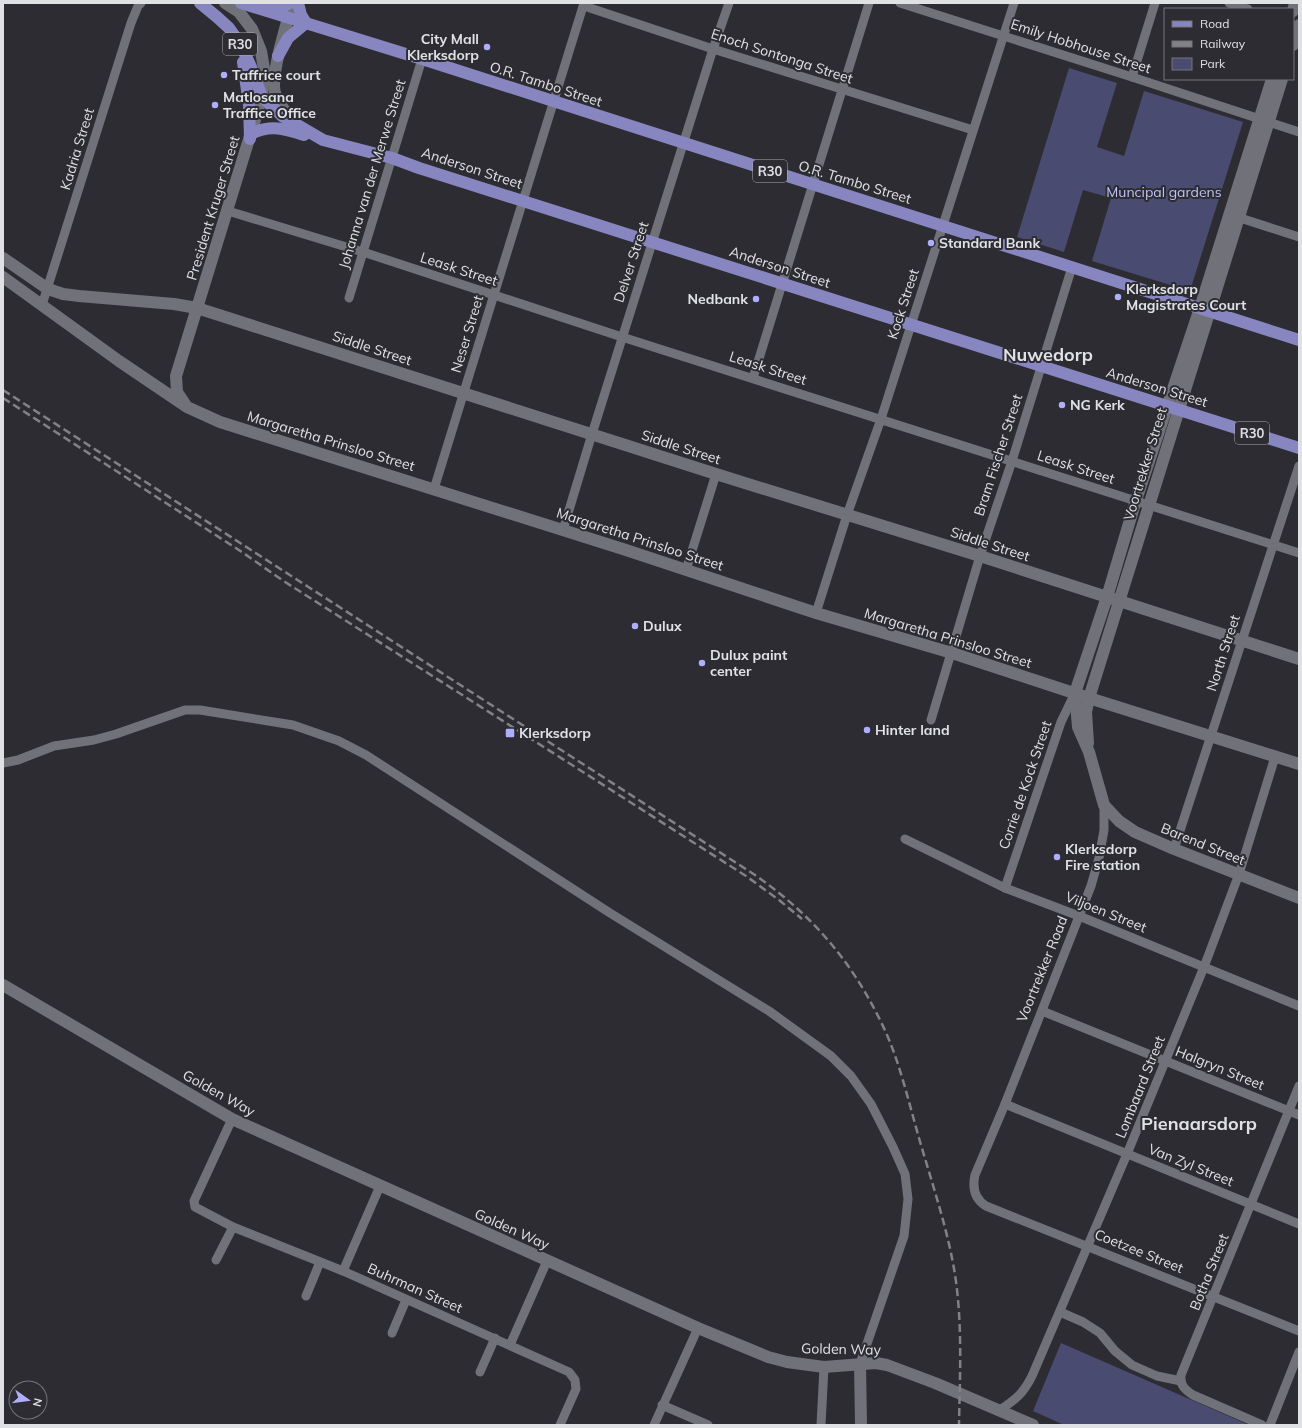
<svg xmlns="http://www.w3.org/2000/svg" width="1302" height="1428" font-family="Mulish,sans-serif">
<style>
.green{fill:#4a4b71}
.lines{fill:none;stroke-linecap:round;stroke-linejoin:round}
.street{stroke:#717279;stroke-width:9}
.secondary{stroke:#717279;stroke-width:12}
.primary{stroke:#8786c0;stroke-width:12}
.rail{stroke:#818186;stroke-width:2.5;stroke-dasharray:8 4;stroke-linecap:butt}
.poi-dot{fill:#aeaefb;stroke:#2c2c32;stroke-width:1.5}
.labels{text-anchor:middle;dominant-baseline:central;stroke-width:4;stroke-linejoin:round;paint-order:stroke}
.shield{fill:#2c2c32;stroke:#aaabaf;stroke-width:1}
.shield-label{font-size:13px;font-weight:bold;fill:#e0e1e5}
.poi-label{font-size:14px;font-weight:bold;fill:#e0e1e5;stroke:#2c2c32;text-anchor:start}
.street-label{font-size:14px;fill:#e0e1e5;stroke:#2c2c32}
.park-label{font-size:14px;fill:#c1c3fb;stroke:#2c2c32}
.district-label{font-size:18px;font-weight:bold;fill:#e0e1e5;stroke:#2c2c32}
</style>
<rect width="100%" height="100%" fill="#2c2c32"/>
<g class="green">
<path d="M1069,68L1117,83L1097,147L1124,156L1144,91L1243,122L1190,291L1092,261L1111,198L1083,190L1064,252L1017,237Z"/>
<path d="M1061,1343L1249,1425H1064L1033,1411Z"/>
</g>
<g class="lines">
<g class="street">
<path d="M900,3L1132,77L1299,132"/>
<path d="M1229,3L1248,9"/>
<path d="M584,6L713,49L973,130"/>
<path d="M1132,77L1155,3"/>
<path d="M228,211L363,252L622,337L1299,553"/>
<path d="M1234,216L1299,237"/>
<path d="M349,298L422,59"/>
<path d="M42,305L131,23L138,6L141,3"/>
<path d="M753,378L869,3"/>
<path d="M434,489L584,3"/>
<path d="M563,530L592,434L713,49L729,3"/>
<path d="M686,570L716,474"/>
<path d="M816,613L847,515L881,419L1014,3"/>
<path d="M931,720L980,556L1012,461L1072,267"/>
<path d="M3,763L18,760L54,746L94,740L116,734L185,710H200L293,725L339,741L366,755L610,913L769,1011L831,1056L851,1076L871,1104L893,1147L905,1174L908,1199L904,1236L860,1364"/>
<path d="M1104,805V830L1099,858L1091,886L1005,1104L975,1175C972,1188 975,1199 986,1206L1299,1331"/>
<path d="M905,839L1005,888L1079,916L1299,1006"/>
<path d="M1174,849L1299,466"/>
<path d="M1005,888L1061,722L1075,693"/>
<path d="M1042,1011L1299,1115"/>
<path d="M1005,1104L1299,1224"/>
<path d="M232,1119L194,1201L195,1207L233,1227L343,1271L569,1372L575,1380L576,1389L560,1425"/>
<path d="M216,1260L233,1227"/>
<path d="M343,1271L380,1186"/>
<path d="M306,1296L320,1262"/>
<path d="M1060,1312L1083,1322L1100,1333L1115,1351L1132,1365L1157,1376L1181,1381"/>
<path d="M392,1333L406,1300"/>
<path d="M510,1345L547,1261"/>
<path d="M480,1372L495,1338"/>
<path d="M662,1405L708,1425"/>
<path d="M1000,1410C1016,1399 1023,1394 1032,1376L1127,1154L1204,967L1239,874L1275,757"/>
<path d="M654,1425L698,1328"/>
<path d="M821,1425L824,1367"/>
<path d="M1262,1425L1193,1395C1184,1389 1180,1385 1181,1375L1299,1086"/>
<path d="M1270,1425L1299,1352"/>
</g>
<g class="secondary">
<path d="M293,3C287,21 270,76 275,93C278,104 287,113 293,121"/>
<path d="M1293,11L1295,3"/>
<path d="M1293,45L1299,25"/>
<path d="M1272,79L1200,308L1136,500L1107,597L1075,693L1078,727L1089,752L1104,805L1119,821L1135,832L1174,849L1299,898"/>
<path d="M3,258L48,289L63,294L79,296L174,304L197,308L716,474L980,556L1299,659"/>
<path d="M3,277L119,361L187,407L220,422L626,550L816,613L952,653L1089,698L1299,764"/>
<path d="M185,404L177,392L176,376L262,97L264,69L261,51L252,29L239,12L225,3"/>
<path d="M1088,743L1086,712L1089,698C1152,492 1218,286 1282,79"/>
<path d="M3,985L232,1119L698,1328L768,1357L787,1362L824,1367L876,1363L887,1365L935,1383L1033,1425"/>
<path d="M860,1364L861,1425"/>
</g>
<g class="primary">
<path d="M200,3L217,17L229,28L241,45L251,67L262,97L282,116L323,140L392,158L419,168C713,260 1006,355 1299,448"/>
<path d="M241,3L422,59L1299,340"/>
<path d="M267,9H277L290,3"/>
<path d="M278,56L288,38L306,23L301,15L298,3"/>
<path d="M243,62L249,105L250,139"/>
<path d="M251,134C270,124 286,129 304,135"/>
</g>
<g class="rail">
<path d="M3,390L755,875C811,914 851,960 881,1022C899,1058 908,1100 919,1138C931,1180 945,1221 953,1263C963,1316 960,1371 959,1425"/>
<path d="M3,398L242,552L282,580L746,876L779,900L802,919"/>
</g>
</g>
<g class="poi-dot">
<circle cx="487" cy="47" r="4"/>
<circle cx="224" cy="75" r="4"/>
<circle cx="215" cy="105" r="4"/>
<circle cx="931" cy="243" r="4"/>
<circle cx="1118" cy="297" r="4"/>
<circle cx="756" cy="299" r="4"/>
<circle cx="1062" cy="405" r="4"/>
<circle cx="635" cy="626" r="4"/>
<circle cx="702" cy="663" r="4"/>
<circle cx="867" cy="730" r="4"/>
<rect x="505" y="728" width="10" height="10" rx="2"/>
<circle cx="1057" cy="857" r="4"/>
</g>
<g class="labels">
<g class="shield">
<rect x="223" y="33" width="34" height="22" rx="3"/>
<rect x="753" y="160" width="34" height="22" rx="3"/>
<rect x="1235" y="422" width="34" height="22" rx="3"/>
</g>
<g class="shield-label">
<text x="240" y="44">R30</text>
<text x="770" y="171">R30</text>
<text x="1252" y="433">R30</text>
</g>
<g class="poi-label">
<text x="479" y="39" text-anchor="end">City Mall<tspan x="479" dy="16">Klerksdorp</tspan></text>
<text x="232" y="75">Taffrice court</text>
<text x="223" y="97">Matlosana<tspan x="223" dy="16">Traffice Office</tspan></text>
<text x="939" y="243">Standard Bank</text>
<text x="1126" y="289">Klerksdorp<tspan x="1126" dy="16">Magistrates Court</tspan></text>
<text x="748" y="299" text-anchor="end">Nedbank</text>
<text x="1070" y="405">NG Kerk</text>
<text x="643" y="626">Dulux</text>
<text x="710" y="655">Dulux paint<tspan x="710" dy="16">center</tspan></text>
<text x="875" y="730">Hinter land</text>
<text x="519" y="733">Klerksdorp</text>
<text x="1065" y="849">Klerksdorp<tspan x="1065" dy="16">Fire station</tspan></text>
</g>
<g class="street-label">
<text transform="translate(1081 46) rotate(18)">Emily Hobhouse Street</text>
<text transform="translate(782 56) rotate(18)">Enoch Sontonga Street</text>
<text transform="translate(546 84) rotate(18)">O.R. Tambo Street</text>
<text transform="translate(77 149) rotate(-73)">Kadria Street</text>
<text transform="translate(472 168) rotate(18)">Anderson Street</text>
<text transform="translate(372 174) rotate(-73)">Johanna van der Merwe Street</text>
<text transform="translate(855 182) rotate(17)">O.R. Tambo Street</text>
<text transform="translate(213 208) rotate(-73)">President Kruger Street</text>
<text transform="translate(631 262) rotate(-72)">Delver Street</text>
<text transform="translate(780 267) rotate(18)">Anderson Street</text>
<text transform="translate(459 269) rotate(18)">Leask Street</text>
<text transform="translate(903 304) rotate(-72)">Kock Street</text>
<text transform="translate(467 334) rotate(-73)">Neser Street</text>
<text transform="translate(372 348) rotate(18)">Siddle Street</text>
<text transform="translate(768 368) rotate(18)">Leask Street</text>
<text transform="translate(1157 387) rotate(17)">Anderson Street</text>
<text transform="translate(331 441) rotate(17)">Margaretha Prinsloo Street</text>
<text transform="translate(681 447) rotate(18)">Siddle Street</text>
<text transform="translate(998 455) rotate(-72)">Bram Fischer Street</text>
<text transform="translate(1145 464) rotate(-73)">Voortrekker Street</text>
<text transform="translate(1076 467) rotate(18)">Leask Street</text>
<text transform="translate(640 539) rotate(18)">Margaretha Prinsloo Street</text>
<text transform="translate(990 544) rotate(18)">Siddle Street</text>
<text transform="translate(948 638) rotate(17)">Margaretha Prinsloo Street</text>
<text transform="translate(1223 653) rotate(-72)">North Street</text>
<text transform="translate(1025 785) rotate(-71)">Corrie de Kock Street</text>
<text transform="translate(1203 844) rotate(22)">Barend Street</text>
<text transform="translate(1106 912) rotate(22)">Viljoen Street</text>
<text transform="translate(1042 969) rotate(-68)">Voortrekker Road</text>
<text transform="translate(1220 1068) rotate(22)">Halgryn Street</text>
<text transform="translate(1140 1087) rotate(-68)">Lombaard Street</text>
<text transform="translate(219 1093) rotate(29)">Golden Way</text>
<text transform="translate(1191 1165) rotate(22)">Van Zyl Street</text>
<text transform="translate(512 1229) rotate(24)">Golden Way</text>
<text transform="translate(1139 1251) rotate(22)">Coetzee Street</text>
<text transform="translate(1209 1272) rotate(-68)">Botha Street</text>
<text transform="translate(415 1288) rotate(24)">Buhrman Street</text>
<text transform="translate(841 1349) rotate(1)">Golden Way</text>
</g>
<g class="park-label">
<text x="1164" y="192">Muncipal gardens</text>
</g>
<g class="district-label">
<text x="1048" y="354">Nuwedorp</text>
<text x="1199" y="1123">Pienaarsdorp</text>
</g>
</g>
<rect width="1302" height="1428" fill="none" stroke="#e0e1e5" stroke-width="8"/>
<rect x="1164" y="8" width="130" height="72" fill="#2c2c32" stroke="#74747a"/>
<rect x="1172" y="21" width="20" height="6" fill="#8786c0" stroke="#74747a"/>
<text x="1200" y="28" font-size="12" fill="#e0e1e5">Road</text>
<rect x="1172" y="41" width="20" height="6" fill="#818186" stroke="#74747a"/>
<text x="1200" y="48" font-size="12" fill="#e0e1e5">Railway</text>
<rect x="1172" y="58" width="20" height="12" fill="#4a4b71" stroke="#74747a"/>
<text x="1200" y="68" font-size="12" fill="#e0e1e5">Park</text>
<g transform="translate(28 1400) rotate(104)"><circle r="19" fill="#2c2c32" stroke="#74747a"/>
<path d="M0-3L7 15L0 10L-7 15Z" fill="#aeaefb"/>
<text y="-6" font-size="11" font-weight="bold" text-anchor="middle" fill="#e0e1e5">N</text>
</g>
</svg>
